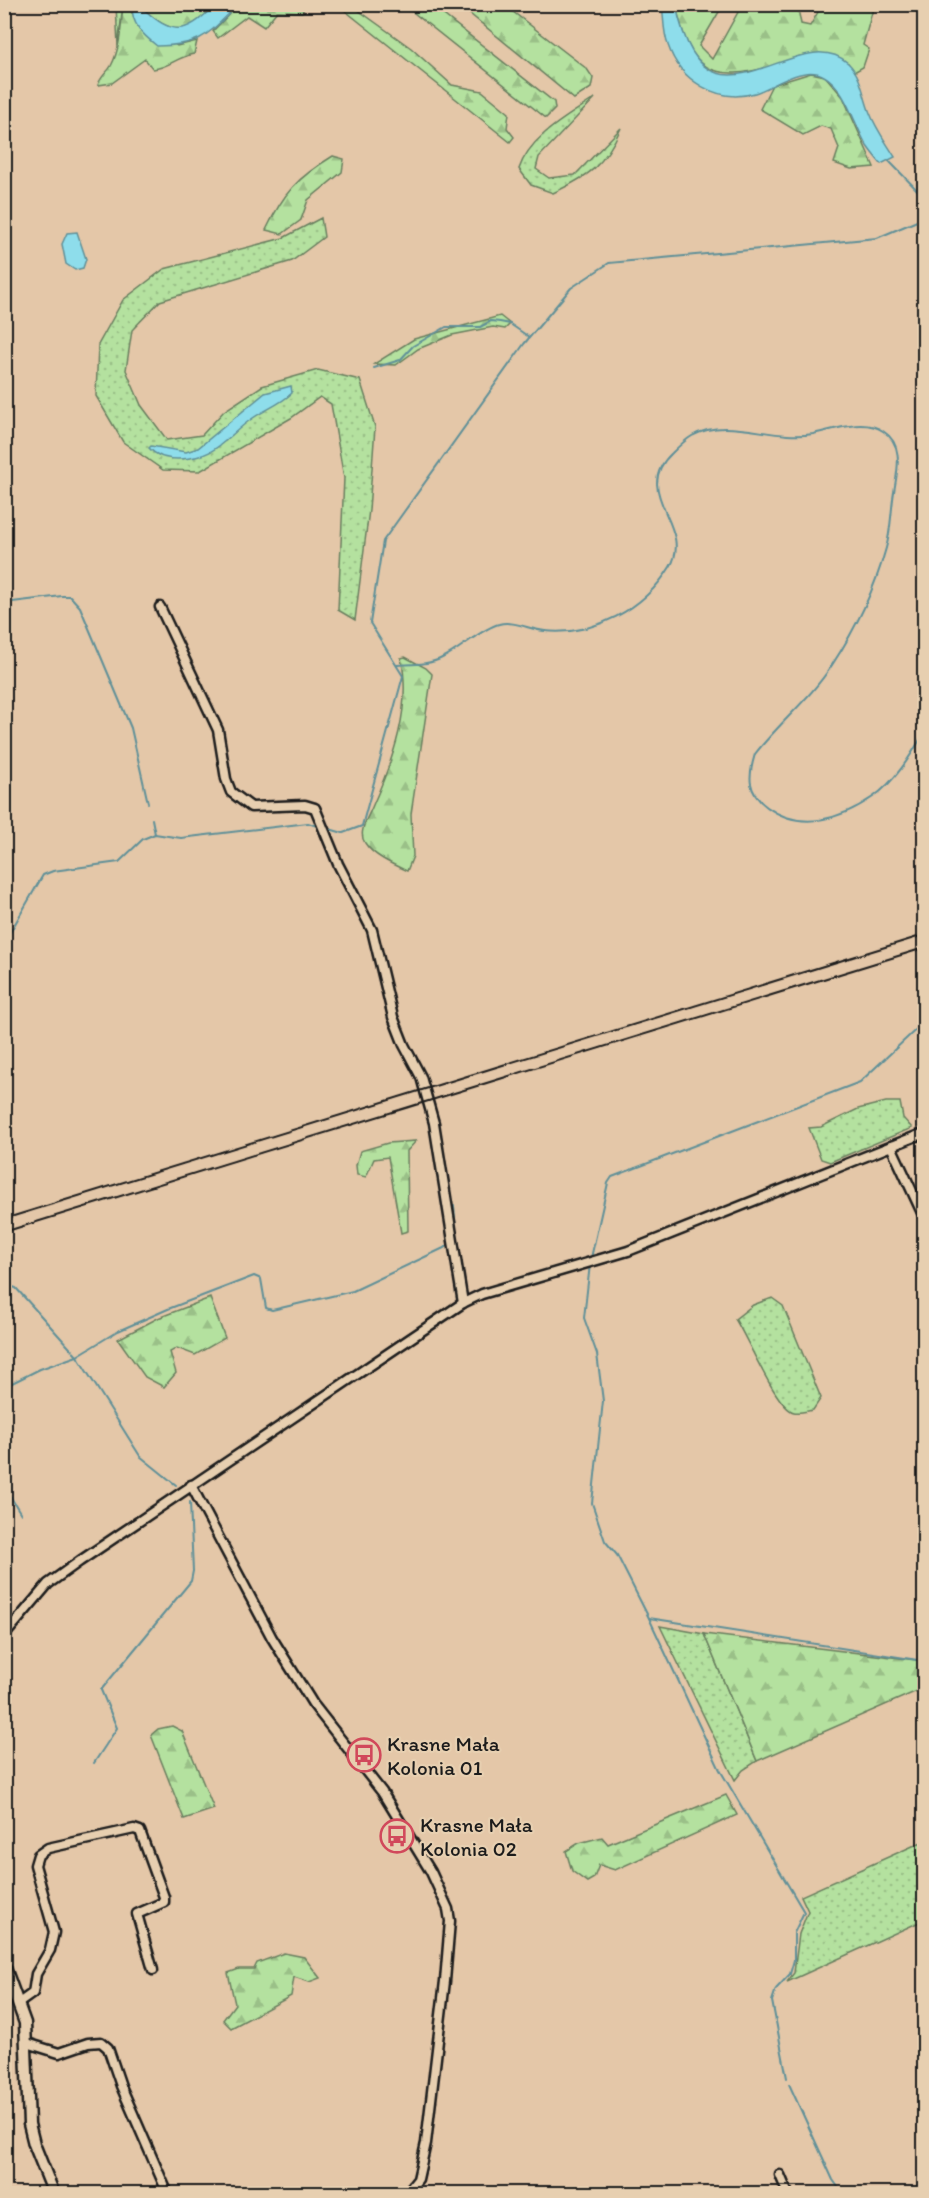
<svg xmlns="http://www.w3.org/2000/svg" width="929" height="2198" font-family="Itim,sans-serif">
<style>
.grass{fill:url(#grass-dots);stroke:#687e5e;stroke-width:1.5}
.forest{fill:url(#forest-firs);stroke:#687e5e;stroke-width:1.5}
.water{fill:#8eddeb;stroke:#609098;stroke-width:1.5}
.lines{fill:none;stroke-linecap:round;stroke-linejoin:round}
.stream{stroke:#609098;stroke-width:2}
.minor-casing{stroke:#1c1c1c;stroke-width:13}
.tertiary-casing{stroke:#1c1c1c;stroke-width:15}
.minor{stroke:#e7cfb0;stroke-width:8}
.tertiary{stroke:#e7cfb0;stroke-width:10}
.rail{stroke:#1c1c1c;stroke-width:2}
.labels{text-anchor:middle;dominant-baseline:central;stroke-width:4.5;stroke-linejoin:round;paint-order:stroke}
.poi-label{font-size:21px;fill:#1c1c1c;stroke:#e7cfb0;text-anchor:start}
</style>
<defs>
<pattern id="grass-dots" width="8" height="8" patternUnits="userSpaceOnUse" patternTransform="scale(1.5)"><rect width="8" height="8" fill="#b4e19f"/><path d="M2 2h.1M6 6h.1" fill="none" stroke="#9ac088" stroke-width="1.8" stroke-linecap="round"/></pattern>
<pattern id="forest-firs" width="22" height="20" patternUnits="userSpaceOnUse" patternTransform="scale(1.5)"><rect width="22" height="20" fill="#b4e19f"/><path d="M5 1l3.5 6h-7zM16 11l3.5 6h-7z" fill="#9ac088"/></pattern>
</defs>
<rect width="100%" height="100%" fill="#e4c7a8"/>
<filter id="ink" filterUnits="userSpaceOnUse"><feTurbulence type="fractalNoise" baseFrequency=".0167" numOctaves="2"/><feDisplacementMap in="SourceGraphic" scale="12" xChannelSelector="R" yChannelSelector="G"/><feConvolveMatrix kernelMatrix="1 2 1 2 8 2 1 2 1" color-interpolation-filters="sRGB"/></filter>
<g filter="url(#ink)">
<g class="grass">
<path d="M116,5H123L118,46Z"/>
<path d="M595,98L539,157L536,169L549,178L575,175L621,128C604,166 589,176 553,193L531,185L519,169C530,136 567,117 595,98Z"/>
<path d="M321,218L324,237L292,261L160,301L132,330L126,370L141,405L167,440L202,435L224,411L262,386L318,370L360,380L375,427L369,510L355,620L338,610L344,478L331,404L320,397L291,418L200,471L163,470L123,442L96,396L98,345L123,300L164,269L283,238Z"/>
<path d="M886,1102H900L903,1118L912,1128L830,1162L821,1159L809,1128L821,1127L858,1109Z"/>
<path d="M772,1298L783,1306L821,1398L813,1410C807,1411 799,1413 794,1412C777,1409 747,1337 735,1319L753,1305Z"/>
<path d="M660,1626L704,1634L757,1761L743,1770L735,1780Z"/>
<path d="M924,1841V1920L787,1982L794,1973L799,1934L808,1911L801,1896Z"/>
</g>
<g class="forest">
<path d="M123,5H132V13L177,46L197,41L194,54C176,57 169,68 153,69L145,59L112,83L98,85C101,76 107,73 111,66C121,47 121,25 123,5Z"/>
<path d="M145,5H215C190,32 175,39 145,10Z"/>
<path d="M238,5H306L302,12L277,11L264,27L247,16L218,38L213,31Z"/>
<path d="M338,5H351L411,48L452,85L482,91L509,113L507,128L514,137L510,142Z"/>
<path d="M404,5H431L554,102L555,109L546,118Z"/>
<path d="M459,5H504L587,69L593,78L591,88L574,99Z"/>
<path d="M676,5H723L699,46L712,59L742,5H792L798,9L801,24L810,26L822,5H874L863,45L869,49L863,67L854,72L848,63C835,60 820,54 807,55C797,55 786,62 776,65C712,84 689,71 676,5Z"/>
<path d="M811,73L825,76L843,97L874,167L851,169L834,163L839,148L831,129L821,126L803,135L760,109L772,85Z"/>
<path d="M333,156L344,159L342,172L308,200L301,220L282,234L266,230C284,192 297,178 333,156Z"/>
<path d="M500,316L510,324L505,329L493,327L452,335L418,349L396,365L374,364L414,339Z"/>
<path d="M405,657L426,668L432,674L411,814L413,856L407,871C394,865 373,856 365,843C357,832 369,816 373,805C393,760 412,707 401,658Z"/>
<path d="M416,1141L407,1151L408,1231L401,1233L388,1157L374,1159L366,1177L357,1175L356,1165L360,1151L388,1143Z"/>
<path d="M210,1298L225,1338L195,1355L177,1348L170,1352L176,1373L164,1387L145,1377L118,1339L158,1318Z"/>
<path d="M704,1634L924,1661V1688L757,1761Z"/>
<path d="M172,1726L182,1731L214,1809L184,1819L151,1735L158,1729Z"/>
<path d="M726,1795L737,1815L615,1870L599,1865L594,1878L587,1882L572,1871L566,1851L579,1843L602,1837L608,1844Z"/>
<path d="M284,1953L304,1957L320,1978L309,1982L294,1977L291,1996L231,2028L223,2020L235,2004L228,1973L239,1969H254L257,1963Z"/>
</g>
<g class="water">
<path d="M132,5H145V10C175,39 189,31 215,5H238C207,35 203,45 157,46C143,35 131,24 132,5Z"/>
<path d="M662,5H676C705,150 796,17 848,63C862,76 863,96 870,113C876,129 886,142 895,157L881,164C876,158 871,152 867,146C855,126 845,87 824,76C803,64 774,87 755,93C718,104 680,81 668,45C663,32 664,18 662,5Z"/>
<path d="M77,232L86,259L83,268L75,270L66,264L62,244L67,233Z"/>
<path d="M291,386L292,393C281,404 266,409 253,418C225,437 217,459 178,459C168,459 156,456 149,448L151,446L186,452L198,448L265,393Z"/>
</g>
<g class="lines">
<g class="stream">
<path d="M888,160L924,197"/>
<path d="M374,368L400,360L413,346L446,327H480L491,321L500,322L510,324L529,337"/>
<path d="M4,603L62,596H70L80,607L131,728L148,803"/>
<path d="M397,665C411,664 429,665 442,658C460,650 482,628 499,624C513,620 531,630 545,631C594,636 644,609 670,567C695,526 629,493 672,453C678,447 685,440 692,436C728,416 772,441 813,434C833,430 864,418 883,431C905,445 897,471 894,492C891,510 891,531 886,548C875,588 855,630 832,665C811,698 779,723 755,754C748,777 747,792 767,807C801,832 841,819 873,797C895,782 911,755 924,733"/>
<path d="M152,819L155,834"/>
<path d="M326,828L343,833L362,826L403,676L370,623L383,541L524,344L571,288L609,263L877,238L924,218"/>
<path d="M4,943L43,875L53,871L119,862L143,839L155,834L181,838L308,823L320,827"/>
<path d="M454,1206L457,1243"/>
<path d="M4,1258L9,1273L4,1288"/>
<path d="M591,1258L608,1183L612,1177L860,1082L924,1022"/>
<path d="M590,1264L584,1318L597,1354L603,1401L592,1503L605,1541L617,1555L649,1618L720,1770L804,1912L794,1933V1960L790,1974L776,1989L772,2001L787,2078"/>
<path d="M6,1285L16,1288L77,1356L140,1456L176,1485"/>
<path d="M4,1387L40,1369L77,1356L118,1331L168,1309L254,1276L261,1279L266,1308L272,1310L353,1291L448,1246"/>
<path d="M4,1486L21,1514"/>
<path d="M649,1618L924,1661"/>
<path d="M94,1763L117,1728L101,1690L191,1581L193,1571L190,1502"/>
<path d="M789,2084L833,2180L843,2194"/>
</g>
<g class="minor-casing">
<g id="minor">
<path d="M160,607L218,730L226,779L231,792L251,807L305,805L315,808L338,864L372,930L393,1017L404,1045L421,1077L434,1123L463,1303"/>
<path d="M891,1146L924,1217"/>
<path d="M191,1485L272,1638L313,1704L382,1792L431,1872L448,1909L450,1921L445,1981L426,2143L418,2179L406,2194"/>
<path d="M4,1636L48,1584L80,1561L463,1303L482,1294L628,1251L924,1133"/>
<path d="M19,2003L33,1993L36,1974L50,1950L54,1932L35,1865L38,1855L48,1848L134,1829L140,1831L164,1897V1902L137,1914L153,1970"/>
<path d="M27,2043L59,2053L88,2043L101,2042L108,2048L121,2086L168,2194"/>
<path d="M780,2175L788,2194"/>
</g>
</g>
<g class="tertiary-casing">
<path id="tertiary" d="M4,1965L25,2023L29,2124L34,2144L54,2194"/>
</g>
<use href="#minor" class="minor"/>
<use href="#tertiary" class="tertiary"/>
<g class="rail">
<path d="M4,1219L924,935"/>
<path d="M4,1232L924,948"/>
</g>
</g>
</g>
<defs>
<g id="bus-ring" transform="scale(1.725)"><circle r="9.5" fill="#e7cfb0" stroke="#d1495b" stroke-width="1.5"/><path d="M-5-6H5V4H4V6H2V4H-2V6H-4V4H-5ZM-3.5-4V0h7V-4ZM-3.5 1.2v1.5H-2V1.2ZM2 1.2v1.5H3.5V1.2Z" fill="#d1495b"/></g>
</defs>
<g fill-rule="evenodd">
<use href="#bus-ring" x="364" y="1755"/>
<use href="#bus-ring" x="397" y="1836"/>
</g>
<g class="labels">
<g class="poi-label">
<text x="387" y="1743">Krasne Mała<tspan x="387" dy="24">Kolonia 01</tspan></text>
<text x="420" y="1824">Krasne Mała<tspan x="420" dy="24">Kolonia 02</tspan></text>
</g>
</g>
<rect width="929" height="2198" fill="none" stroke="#e7cfb0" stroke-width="24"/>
<rect x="12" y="12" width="905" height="2174" fill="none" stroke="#1c1c1c" stroke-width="2" filter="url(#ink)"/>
</svg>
